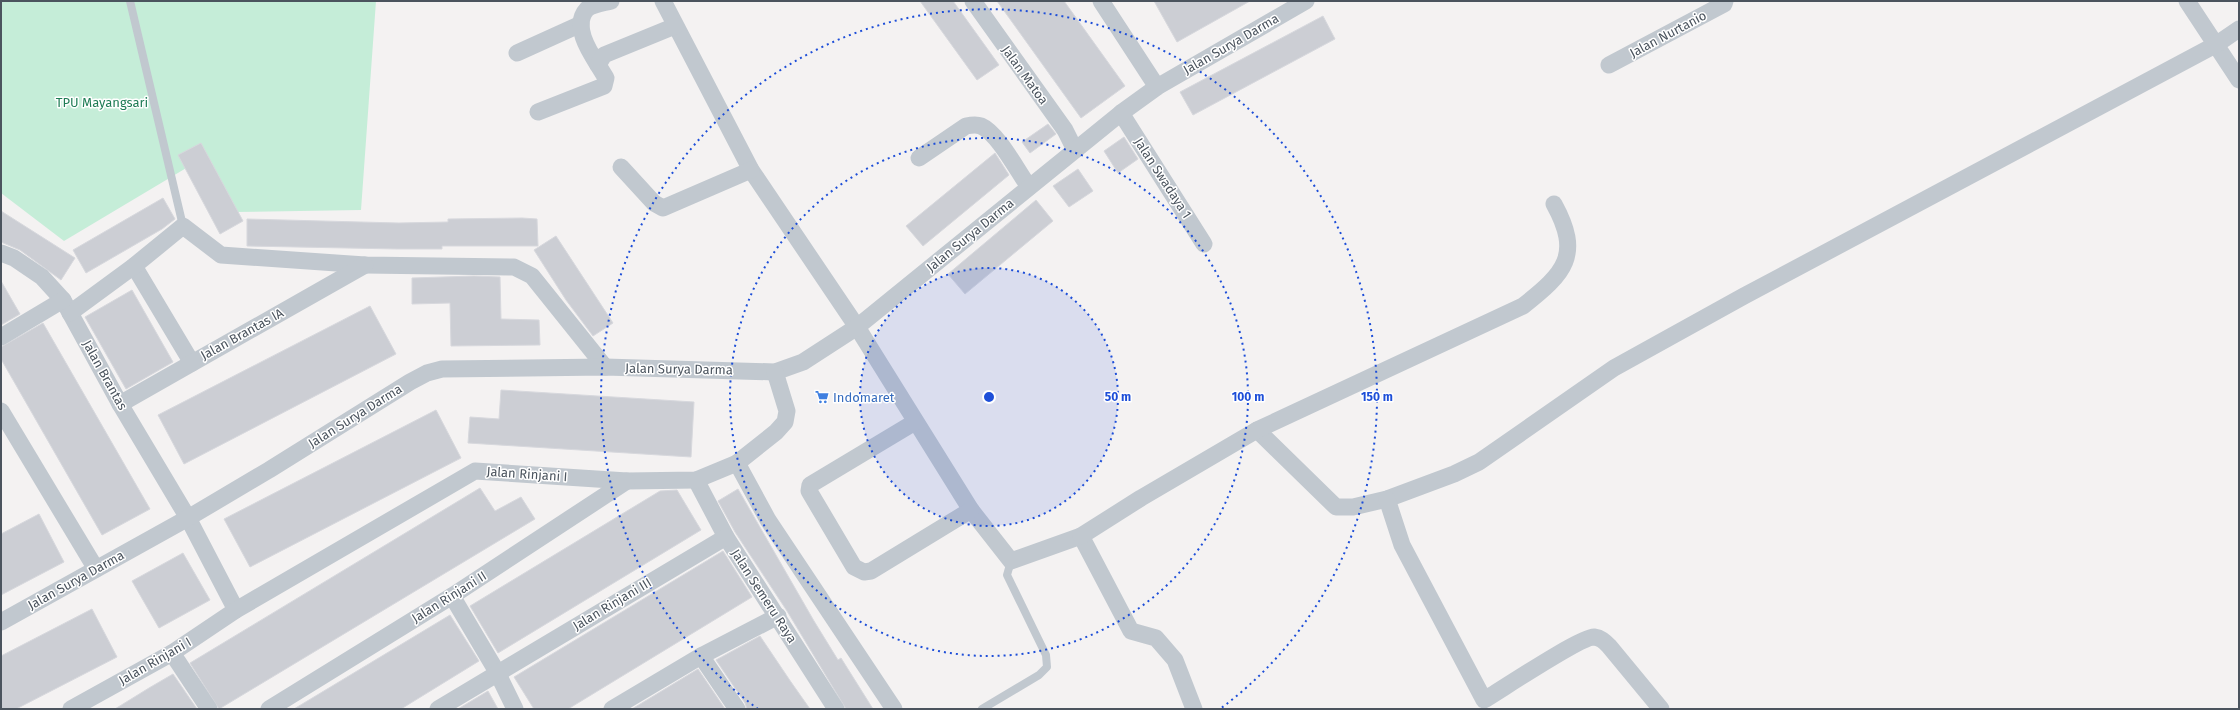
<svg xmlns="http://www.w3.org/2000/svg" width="2240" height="710" font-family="'Fira Sans',sans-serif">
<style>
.green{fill:#c5edd8}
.building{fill:#ccced4;stroke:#d7d8dd}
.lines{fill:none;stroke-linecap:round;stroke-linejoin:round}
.service{stroke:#c1c8cf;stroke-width:8}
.minor{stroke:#c1c8cf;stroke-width:17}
.ring{fill:none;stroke:#1d4ed8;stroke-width:2;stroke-dasharray:2 4}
.labels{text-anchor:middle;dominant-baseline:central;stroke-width:3;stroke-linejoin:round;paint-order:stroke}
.street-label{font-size:13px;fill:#4b545e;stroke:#fff}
.park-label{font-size:13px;fill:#1f7c55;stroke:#fff}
.shop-label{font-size:13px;fill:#366cbe;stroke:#fff;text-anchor:start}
.centre{fill:#1d4ed8;stroke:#fff;stroke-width:2}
.ring-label{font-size:12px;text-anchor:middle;font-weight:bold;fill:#1d4ed8;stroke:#fff;stroke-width:3;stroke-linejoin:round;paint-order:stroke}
</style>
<rect width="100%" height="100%" fill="#f4f2f2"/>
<path class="green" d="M1,1H376L361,210L232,212L203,158L64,241L1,193Z"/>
<g class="building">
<path d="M920,1H953L999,65L977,80Z"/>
<path d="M997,1H1064L1125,86L1081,118Z"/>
<path d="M1154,1H1250L1177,42Z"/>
<path d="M1323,16L1335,39L1193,115L1180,92Z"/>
<path d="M1048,124L1056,134L1030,153L1022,142Z"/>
<path d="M1124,137L1138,159L1118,173L1104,151Z"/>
<path d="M201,143L243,221L220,234L178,155Z"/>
<path d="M995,153L1009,175L923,246L906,226Z"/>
<path d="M1078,169L1093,191L1069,207L1053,186Z"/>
<path d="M163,198L175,219L162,229L86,273L73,250Z"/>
<path d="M1036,200L1053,221L965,294L948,274Z"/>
<path d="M1,211L75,258L61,280L20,250L1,242Z"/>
<path d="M522,218L537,219L538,246H442V249H397L247,246V219L399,223L448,222V219Z"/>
<path d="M556,236L613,323L593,336L566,300L534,250Z"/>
<path d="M474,276L500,277L501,319L539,320L540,345L451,346L450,303L412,304V278Z"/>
<path d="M1,281L20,314L1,325Z"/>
<path d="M132,290L173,362L126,389L85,317Z"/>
<path d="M370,306L396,354L184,464L158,415Z"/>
<path d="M43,323L150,509L102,535L1,359V347Z"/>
<path d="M501,390L694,402L691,457L468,443L470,417L499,419Z"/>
<path d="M436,410L461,458L250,567L224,519Z"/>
<path d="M480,488L495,511L521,497L535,519L219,709L190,663Z"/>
<path d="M738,489L814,621L838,660L841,658L873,709H846L787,611L735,532L718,501Z"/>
<path d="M677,490L701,530L498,653L470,606L660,491Z"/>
<path d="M39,514L64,562L1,595V534Z"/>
<path d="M723,551L752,597L568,709H534L514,677Z"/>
<path d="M183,553L210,600L159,628L132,581Z"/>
<path d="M92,609L117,657L16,709H1V656Z"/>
<path d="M450,615L479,661L401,709H294Z"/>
<path d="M760,636L791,682L810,709H747L745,703L716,660Z"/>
<path d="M698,669L725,709H632Z"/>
<path d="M173,674L197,709H115L149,688Z"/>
<path d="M488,691L498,709H458Z"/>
</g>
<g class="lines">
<g class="service">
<path d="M130,1L183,226"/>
<path d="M982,709L1039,675L1047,667L1046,655L1007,575L1011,561"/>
</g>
<g class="minor">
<path d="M663,1L751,170L857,327L971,510L1011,561L1081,536L1131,631L1156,638L1175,660L1194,709"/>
<path d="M973,1L1065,130L1075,150"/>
<path d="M1101,1L1157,87"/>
<path d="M2187,1L2239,80"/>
<path d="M517,53L581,24"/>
<path d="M598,65C589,51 572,25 587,9C593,4 604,3 611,1"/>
<path d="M1609,65L1724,4L1725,1"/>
<path d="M538,112L604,86L606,78L598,65L604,55L675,26"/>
<path d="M1121,113L1204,244"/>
<path d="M919,158L966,126C971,125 976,124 981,126C998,133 1018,172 1029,187"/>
<path d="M621,167L654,203L663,208L751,170"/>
<path d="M1,253L14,258L42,277L63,300L120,404L188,518L236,610"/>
<path d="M134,266L192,363"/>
<path d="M70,313L134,266L183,226L221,255L365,265L514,267L532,276L605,367"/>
<path d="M1,337L63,300"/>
<path d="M120,404L365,265"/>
<path d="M1,411L96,569"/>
<path d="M915,422L810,485L809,491L854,567L864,572L871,571L971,510"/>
<path d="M1257,430L1336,507H1353L1387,499L1454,474L1479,462L1614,368L1744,296L2217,44L2239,29"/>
<path d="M737,463L768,520L894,709"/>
<path d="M696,480L726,537L836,709"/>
<path d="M1387,499L1402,545L1484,700C1501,690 1580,637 1594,637C1601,638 1604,641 1609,646L1661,709"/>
<path d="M1081,536L1141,498L1257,430L1523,306C1565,273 1582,255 1554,204"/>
<path d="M452,596L497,672L515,709"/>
<path d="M1,622L188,518L269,470L410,382L427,373L442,369L605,367L775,372L803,362L857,327L1121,113L1157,87L1306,1"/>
<path d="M172,653L209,709"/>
<path d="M701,656L737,709"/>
<path d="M71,709L172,653L236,610L475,471L627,481L696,480L737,463L776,432L785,422L787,411L775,372"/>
<path d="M269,709L452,596L627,481"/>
<path d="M438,709L726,537"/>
<path d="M612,709L701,656L778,616"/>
</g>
</g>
<circle cx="989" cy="397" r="129" fill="#1d4ed8" fill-opacity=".12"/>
<g class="ring">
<circle cx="989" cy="397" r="129"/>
<circle cx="989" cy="397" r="259"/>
<path d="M758 709A388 388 0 1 1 1220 709"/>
</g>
<defs>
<g id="supermarket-bare" transform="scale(1.08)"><path d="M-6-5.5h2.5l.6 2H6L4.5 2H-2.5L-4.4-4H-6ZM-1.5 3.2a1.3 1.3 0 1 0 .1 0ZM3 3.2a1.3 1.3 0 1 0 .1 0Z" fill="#3f7fe0" stroke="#fff" stroke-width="2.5" paint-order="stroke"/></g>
</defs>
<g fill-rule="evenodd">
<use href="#supermarket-bare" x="822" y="397"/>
</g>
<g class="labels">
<g class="street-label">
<text transform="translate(1668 34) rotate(-28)">Jalan Nurtanio</text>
<text transform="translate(1231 44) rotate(-30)">Jalan Surya Darma</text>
<text transform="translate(1025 75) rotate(54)">Jalan Matoa</text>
<text transform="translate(1163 178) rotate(57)">Jalan Swadaya 1</text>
<text transform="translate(970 235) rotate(-39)">Jalan Surya Darma</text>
<text transform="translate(242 334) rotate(-29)">Jalan Brantas IA</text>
<text transform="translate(679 369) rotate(1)">Jalan Surya Darma</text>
<text transform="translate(105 375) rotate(61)">Jalan Brantas</text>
<text transform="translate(355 416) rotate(-32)">Jalan Surya Darma</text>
<text transform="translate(527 474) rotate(4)">Jalan Rinjani I</text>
<text transform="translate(76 580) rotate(-29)">Jalan Surya Darma</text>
<text transform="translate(764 596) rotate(57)">Jalan Semeru Raya</text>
<text transform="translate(449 597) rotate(-32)">Jalan Rinjani II</text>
<text transform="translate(612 604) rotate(-31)">Jalan Rinjani III</text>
<text transform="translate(155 661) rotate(-30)">Jalan Rinjani I</text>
</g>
<g class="park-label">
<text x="102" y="102">TPU Mayangsari</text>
</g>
<g class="shop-label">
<text x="833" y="397">Indomaret</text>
</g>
</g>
<circle cx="989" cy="397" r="6" class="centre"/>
<g class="ring-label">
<text x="1118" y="401">50 m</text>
<text x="1248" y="401">100 m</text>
<text x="1377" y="401">150 m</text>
</g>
<rect width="2240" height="710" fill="none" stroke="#4b545e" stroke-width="4"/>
</svg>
